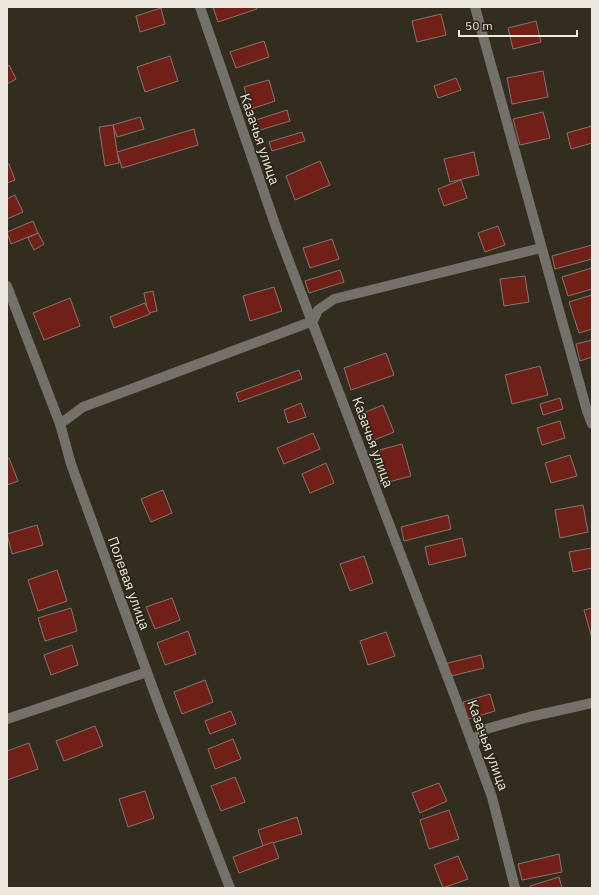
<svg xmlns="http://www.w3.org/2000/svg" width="599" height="895" font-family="'IBM Plex Sans',sans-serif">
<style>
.building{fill:#702016;stroke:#877470}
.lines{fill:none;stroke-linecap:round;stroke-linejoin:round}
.minor{stroke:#74706a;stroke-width:10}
.labels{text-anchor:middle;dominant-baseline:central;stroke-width:3;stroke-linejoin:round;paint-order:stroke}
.street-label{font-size:14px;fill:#ede9e1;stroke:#292416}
</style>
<rect width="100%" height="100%" fill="#332d20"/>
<g class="building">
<path d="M213,7H256L257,9L218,22Z"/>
<path d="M161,8L165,24L140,32L136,16Z"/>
<path d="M441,14L446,35L417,42L412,21Z"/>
<path d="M536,21L541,42L513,49L508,28Z"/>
<path d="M264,41L269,57L236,68L230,52Z"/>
<path d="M170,56L178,81L145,92L137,67Z"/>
<path d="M9,65L16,79L7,84V66Z"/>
<path d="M543,71L548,97L512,104L507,78Z"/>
<path d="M456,78L461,90L438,98L434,86Z"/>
<path d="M269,80L275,101L251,109L244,87Z"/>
<path d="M287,110L290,121L260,130L256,120Z"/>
<path d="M543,112L550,138L520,145L513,119Z"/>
<path d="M140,117L144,129L117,137L113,125Z"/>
<path d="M113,125L119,163L105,166L99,127Z"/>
<path d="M592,126V143L571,149L567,133Z"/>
<path d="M194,129L198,145L122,168L117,152Z"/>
<path d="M302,132L305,141L272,151L269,142Z"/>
<path d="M474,152L479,175L450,182L444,159Z"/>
<path d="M320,161L330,185L295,200L286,176Z"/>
<path d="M7,164H9L15,180L7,183Z"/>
<path d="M461,180L467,198L444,206L438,189Z"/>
<path d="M15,195L23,212L7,219V199Z"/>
<path d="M33,221L38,233L11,244L7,232Z"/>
<path d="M498,226L505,245L485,252L478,233Z"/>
<path d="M38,233L44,244L34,250L28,238Z"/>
<path d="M332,239L339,259L310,268L303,248Z"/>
<path d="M592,245V259L555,269L552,256Z"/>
<path d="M592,268V289L568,296L562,277Z"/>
<path d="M340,270L344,282L309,293L305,281Z"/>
<path d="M525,276L529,302L504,306L500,279Z"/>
<path d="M274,287L282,311L250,321L243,296Z"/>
<path d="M153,291L157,311L148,313L144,293Z"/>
<path d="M592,295V329L579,333L569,302Z"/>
<path d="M70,298L80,326L44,340L33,313Z"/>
<path d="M145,303L150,314L114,328L110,317Z"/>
<path d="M592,340V357L580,361L576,344Z"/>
<path d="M386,353L394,375L351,390L344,368Z"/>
<path d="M540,366L548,395L512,404L505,375Z"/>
<path d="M299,370L302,379L239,402L236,393Z"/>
<path d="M560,398L563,409L543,415L540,404Z"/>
<path d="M301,403L306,417L288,423L284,410Z"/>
<path d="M383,405L394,432L372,441L361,414Z"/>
<path d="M560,421L565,438L542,445L537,428Z"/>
<path d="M313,433L320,449L284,464L277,448Z"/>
<path d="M402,444L411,476L381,484L372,452Z"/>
<path d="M570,455L577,476L551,483L545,463Z"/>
<path d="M9,458L18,481L7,485V459Z"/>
<path d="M326,463L334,483L310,493L302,474Z"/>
<path d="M163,490L172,513L151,522L141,499Z"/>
<path d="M583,505L588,532L560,538L555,510Z"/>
<path d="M448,515L451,529L404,541L401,527Z"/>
<path d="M37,525L43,545L12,554L7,534Z"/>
<path d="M462,538L466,556L429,565L425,547Z"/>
<path d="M592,548V568L573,572L569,552Z"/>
<path d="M364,556L373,583L350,591L340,564Z"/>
<path d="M57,570L67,601L38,611L28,580Z"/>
<path d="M172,598L180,620L155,629L146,607Z"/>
<path d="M71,608L77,631L45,641L38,618Z"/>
<path d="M592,608V638L584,610Z"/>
<path d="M188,631L196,654L165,665L157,643Z"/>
<path d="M386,632L395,656L368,665L360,641Z"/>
<path d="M72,645L78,665L51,675L44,655Z"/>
<path d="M481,655L484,668L447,677L444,664Z"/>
<path d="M205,680L213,702L182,714L174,692Z"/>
<path d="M490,694L495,711L468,719L463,702Z"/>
<path d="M231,711L236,724L210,734L205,721Z"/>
<path d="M95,726L103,746L64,761L56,741Z"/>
<path d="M233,739L241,759L215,769L208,749Z"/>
<path d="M29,743L38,769L7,780V751Z"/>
<path d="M235,777L245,802L221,811L211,786Z"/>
<path d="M439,783L447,801L420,813L412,793Z"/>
<path d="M145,791L154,818L128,827L119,799Z"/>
<path d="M449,810L459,839L429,849L420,820Z"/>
<path d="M297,817L302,834L263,846L258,830Z"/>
<path d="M273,842L279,858L239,873L233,857Z"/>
<path d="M559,854L562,872L522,880L518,864Z"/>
<path d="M458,856L468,879L443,888L434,865Z"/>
<path d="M559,877L562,888H531L530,886Z"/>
</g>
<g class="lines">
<g class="minor">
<path d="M200,7L277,230L457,702L492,797L515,888"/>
<path d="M475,7L587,411L592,424"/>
<path d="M7,286L60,424L71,464L159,705L230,888"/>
<path d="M60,424L83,407L313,321L318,310L334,299L541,248"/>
<path d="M7,719L147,672"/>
<path d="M473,746L478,736L486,729L529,717L592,703"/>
</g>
</g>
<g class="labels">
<g class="street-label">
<text transform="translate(260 139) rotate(71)">Казачья улица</text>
<text transform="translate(373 442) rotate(70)">Казачья улица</text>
<text transform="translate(129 583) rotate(70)">Полевая улица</text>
<text transform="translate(488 745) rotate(70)">Казачья улица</text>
</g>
</g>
<rect width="599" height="895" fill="none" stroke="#ede9e1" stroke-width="16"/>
<path d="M459 30v6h118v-6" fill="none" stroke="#ede9e1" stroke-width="2"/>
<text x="465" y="30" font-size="12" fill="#ede9e1" stroke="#292416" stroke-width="3" paint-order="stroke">50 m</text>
</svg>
